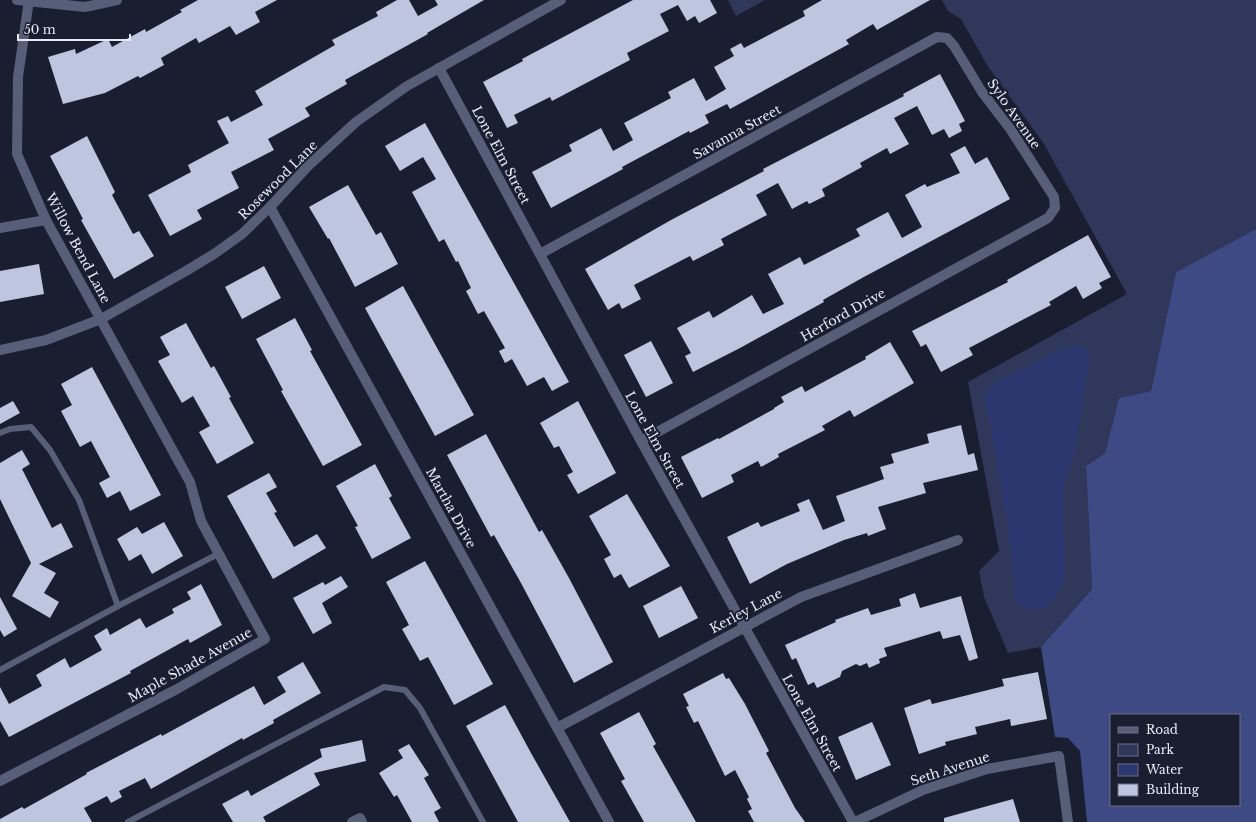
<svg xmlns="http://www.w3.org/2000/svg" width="1256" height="822" font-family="'Libre Baskerville',serif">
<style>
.green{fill:#2f375a}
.forest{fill:#3e4a84;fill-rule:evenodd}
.water{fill:#2d376f}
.building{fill:#bec5de}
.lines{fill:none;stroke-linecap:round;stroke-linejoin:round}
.service{stroke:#565e78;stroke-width:6}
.minor{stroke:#565e78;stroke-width:10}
.tertiary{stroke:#565e78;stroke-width:10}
.labels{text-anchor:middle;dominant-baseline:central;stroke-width:4;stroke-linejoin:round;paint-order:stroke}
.street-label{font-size:13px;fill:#e6e9f6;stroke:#1a1e31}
</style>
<rect width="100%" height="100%" fill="#1a1e31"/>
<g class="green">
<path d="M728,0H765L736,16Z"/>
<path d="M942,0H1256V229L1176,272L1151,391L1119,398L1105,453L1086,466L1092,589L1041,647L1008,653L984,597L979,571L999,551L968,382L1127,294L1044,144L987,65L961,19L948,11Z"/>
</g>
<path class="forest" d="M1256,229V822H1087L1080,751L1068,738L1055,737L1041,647L1092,589L1086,466L1105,453L1119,398L1151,391L1176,272ZM1111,715H1239V805H1111Z"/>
<path class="water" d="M1066,347H1084L1090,356L1074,456L1064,482L1065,577L1057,595L1045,608L1026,610L1016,600L1006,513L985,396L993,384Z"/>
<g class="building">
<path d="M198,0H277L255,12L260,22L236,35L230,26L199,43L196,38L161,58L164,65L140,78L138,76L105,93L63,104L48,57L75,49L76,54L108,39L112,47L145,29L146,32L182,12L180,10Z"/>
<path d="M397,0H409L418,16L438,5L435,0H484L427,33L428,34L345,80L347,84L305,108L310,116L268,139L274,150L231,172L239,188L197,210L202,219L170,236L148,195L191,172L188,165L229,143L217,121L228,116L231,122L263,105L255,91L335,45L332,40L378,16L376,12Z"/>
<path d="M633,0H710L717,13L699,23L695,16L687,21L678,5L660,14L669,31L627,53L630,60L552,101L550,97L514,115L518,123L507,128L483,82L523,61L522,59Z"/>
<path d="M822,0H930L877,30L873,24L846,40L849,44L730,109L727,104L705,115L709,123L690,133L689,131L622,167L623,169L551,208L532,172L572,151L569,145L601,128L613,151L633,140L624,123L671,98L668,92L694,78L706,101L726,89L714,67L734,56L730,49L741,43L744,48L805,16L803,11Z"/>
<path d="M940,74L965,121L959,124L962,131L949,138L944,129L932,135L917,106L894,118L909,144L890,154L887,148L860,163L862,167L822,189L825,196L809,204L807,201L792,209L778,183L756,195L767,215L721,239L724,245L693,261L690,256L634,285L641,299L622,309L619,303L608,310L585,269L671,220L764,171L763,169L904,96L903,94Z"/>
<path d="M425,123L569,382L552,391L544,377L527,386L512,359L505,363L499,351L505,348L484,311L478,314L466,291L471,288L458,261L456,262L444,239L439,242L412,192L436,179L423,157L400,171L385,146Z"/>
<path d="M87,136L115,192L112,195L133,234L139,231L154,256L114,279L81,220L83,219L50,156Z"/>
<path d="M965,146L975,164L987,157L1010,199L862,278L823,300L824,302L740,348L693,372L685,356L691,353L677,328L709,311L713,318L752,295L763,314L784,304L768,274L800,257L804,265L860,236L856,229L888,212L902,238L922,227L905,195L925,184L927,187L960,173L950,154Z"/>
<path d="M348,185L376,235L381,232L398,264L355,287L329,238L328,239L309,207Z"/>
<path d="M1088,235L1111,277L1099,283L1102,288L1083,299L1076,286L1049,302L1051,305L969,348L973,355L941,372L926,344L921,347L912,331L1008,282L1007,280Z"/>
<path d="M39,264L44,294L0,302V271Z"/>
<path d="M264,266L281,298L242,319L225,287Z"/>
<path d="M403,286L474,415L435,436L365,308Z"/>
<path d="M295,318L312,350L310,351L362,445L323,466L281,391L283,390L256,339Z"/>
<path d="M186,323L211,368L214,366L231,397L229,398L254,443L217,464L199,432L210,426L193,396L182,403L158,361L170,355L160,337Z"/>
<path d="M651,341L673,383L646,397L624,355Z"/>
<path d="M890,342L914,383L854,417L850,410L822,426L825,430L778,454L779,457L761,467L758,461L731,475L734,482L702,498L681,457L718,438L719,439L774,409V408L784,402L781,397L802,386L805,392L866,359L865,357Z"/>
<path d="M92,367L161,495L130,511L120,491L107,498L99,483L110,477L91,441L80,447L61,411L72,405L61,384Z"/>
<path d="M13,401L20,413L0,424V408Z"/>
<path d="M578,401L616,473L578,494L567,475L573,472L559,446L554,448L540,423Z"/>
<path d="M961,425L968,455L974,453L978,470L923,483L926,493L878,507L886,529L868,536L867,533L844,540L787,564L750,584L727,537L758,522L761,527L800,511L797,504L809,499L823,530L845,521L836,496L884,479L880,467L894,463L891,454L929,443L927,434Z"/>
<path d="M486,434L539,532L542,530L569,578L613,662L574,683L521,583L494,535L491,537L447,455Z"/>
<path d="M22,450L30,464L22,469L52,528L61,523L73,547L39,564L56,573L44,593L59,602L50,618L12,596L31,563L0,499V463Z"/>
<path d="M375,464L392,496L389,498L411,538L372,559L355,527L358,526L336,486Z"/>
<path d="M269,473L277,487L266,493L277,512L274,513L294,547L317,534L326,548L273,579L227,496Z"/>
<path d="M627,494L670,566L629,588L621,574L614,578L604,559L611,555L589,516Z"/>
<path d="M164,522L183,556L152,574L141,554L129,561L117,539L137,527L142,534Z"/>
<path d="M425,561L493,684L454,705L428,657L420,661L402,629L409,625L386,582Z"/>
<path d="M341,576L348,587L322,603L332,623L313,634L293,598L323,582L325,585Z"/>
<path d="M201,584L222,625L190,643L188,639L130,671L131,673L9,737L0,721V687L9,704L42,686L36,675L65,658L70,668L102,650L94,636L107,628L110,635L140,618L146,628L174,613L172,609L191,599L187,592Z"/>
<path d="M681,586L698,618L659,638L643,606Z"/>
<path d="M915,593L920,608L961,596L978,658L969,661L960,635L943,639L940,631L884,648L887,656L879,659L880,663L869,668L867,663L860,666L856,664L842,671L840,677L817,688L814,682L808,685L796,658L792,660L785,645L836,622L835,620L868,608L871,615L901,606L899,599Z"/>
<path d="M0,597L17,629L4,637L0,630Z"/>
<path d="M303,662L321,693L273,720L274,723L243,740L242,738L151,789L145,778L119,791L122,797L111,803L107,796L84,808L92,822H0V819L22,807L24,809L87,774L86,773L161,734L162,736L254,686L264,705L286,692L277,677Z"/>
<path d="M1038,672L1047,719L1011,726L1010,719L975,727L977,734L945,742L946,745L919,754L904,708L930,699L932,704L1004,686L1002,679Z"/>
<path d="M723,673L726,679L729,678L745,704L769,751L766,753L795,808L805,822H754L748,811L752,809L747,799L749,797L735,770L725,776L698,721L694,723L686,707L689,706L683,694Z"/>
<path d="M505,705L531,753L570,822H518L466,726Z"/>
<path d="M639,712L656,744L653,746L696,822H644L621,781L625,779L600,733Z"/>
<path d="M872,722L891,765L856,780L838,737Z"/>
<path d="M362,740L366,761L314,773L320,785L263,817L266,822H233L222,804L248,790L251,796L322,757L320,749Z"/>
<path d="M409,744L429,775L424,778L441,808L434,812L439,822H412L397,795L394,797L379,773L403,758L398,750Z"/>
<path d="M1013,799L1020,822H944V818Z"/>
</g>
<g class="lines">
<g class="service">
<path d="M0,433L10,429L31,427L50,450L79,500L118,606L0,670"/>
<path d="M118,606L218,554"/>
<path d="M128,822L384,687L405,690L420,708L483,822"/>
</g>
<g class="minor">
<path d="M17,0L85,7L117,0"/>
<path d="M439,68L641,441L853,822"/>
<path d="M270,207L609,822"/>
<path d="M0,228L46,220"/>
<path d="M540,254L937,37L947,38L954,46L982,92L1011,130L1054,197L1055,208L1048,218L641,441"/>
<path d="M186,271L214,254L242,234L270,207L308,166L356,122L407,86L561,0"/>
<path d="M557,728L801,597L958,540"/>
<path d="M0,781L177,689L265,639L201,521L190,482L46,220L17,154L18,77L29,0"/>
<path d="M352,822L360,818L362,822"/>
<path d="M855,822L923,790L987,769L1059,756L1068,822"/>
</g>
<path class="tertiary" d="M0,350L46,340L101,319L186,271"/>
</g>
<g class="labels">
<g class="street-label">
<text transform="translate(1014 114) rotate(55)">Sylo Avenue</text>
<text transform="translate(737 132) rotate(-29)">Savanna Street</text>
<text transform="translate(501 155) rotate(62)">Lone Elm Street</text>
<text transform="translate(278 180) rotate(-45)">Rosewood Lane</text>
<text transform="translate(78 248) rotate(62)">Willow Bend Lane</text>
<text transform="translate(843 315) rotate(-29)">Herford Drive</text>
<text transform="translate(655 440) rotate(61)">Lone Elm Street</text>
<text transform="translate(451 508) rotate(61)">Martha Drive</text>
<text transform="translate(746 611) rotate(-28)">Kerley Lane</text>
<text transform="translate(190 665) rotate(-29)">Maple Shade Avenue</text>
<text transform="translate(812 723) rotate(61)">Lone Elm Street</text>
<text transform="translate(950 769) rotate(-18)">Seth Avenue</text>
</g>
</g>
<rect x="1110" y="714" width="130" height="92" fill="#1a1e31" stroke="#6c6f80"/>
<rect x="1118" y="727" width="20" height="6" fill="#565e78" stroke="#6c6f80"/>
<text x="1146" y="734" font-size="12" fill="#e6e9f6">Road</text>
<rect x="1118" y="744" width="20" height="12" fill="#2f375a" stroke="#6c6f80"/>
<text x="1146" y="754" font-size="12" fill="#e6e9f6">Park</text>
<rect x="1118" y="764" width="20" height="12" fill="#2d376f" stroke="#6c6f80"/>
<text x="1146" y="774" font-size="12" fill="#e6e9f6">Water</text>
<rect x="1118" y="784" width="20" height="12" fill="#bec5de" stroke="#6c6f80"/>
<text x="1146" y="794" font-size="12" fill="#e6e9f6">Building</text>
<path d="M18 34v6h112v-6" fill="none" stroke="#e6e9f6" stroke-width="2"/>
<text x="24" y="34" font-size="12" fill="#e6e9f6" stroke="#1a1e31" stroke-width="3" paint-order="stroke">50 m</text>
</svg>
